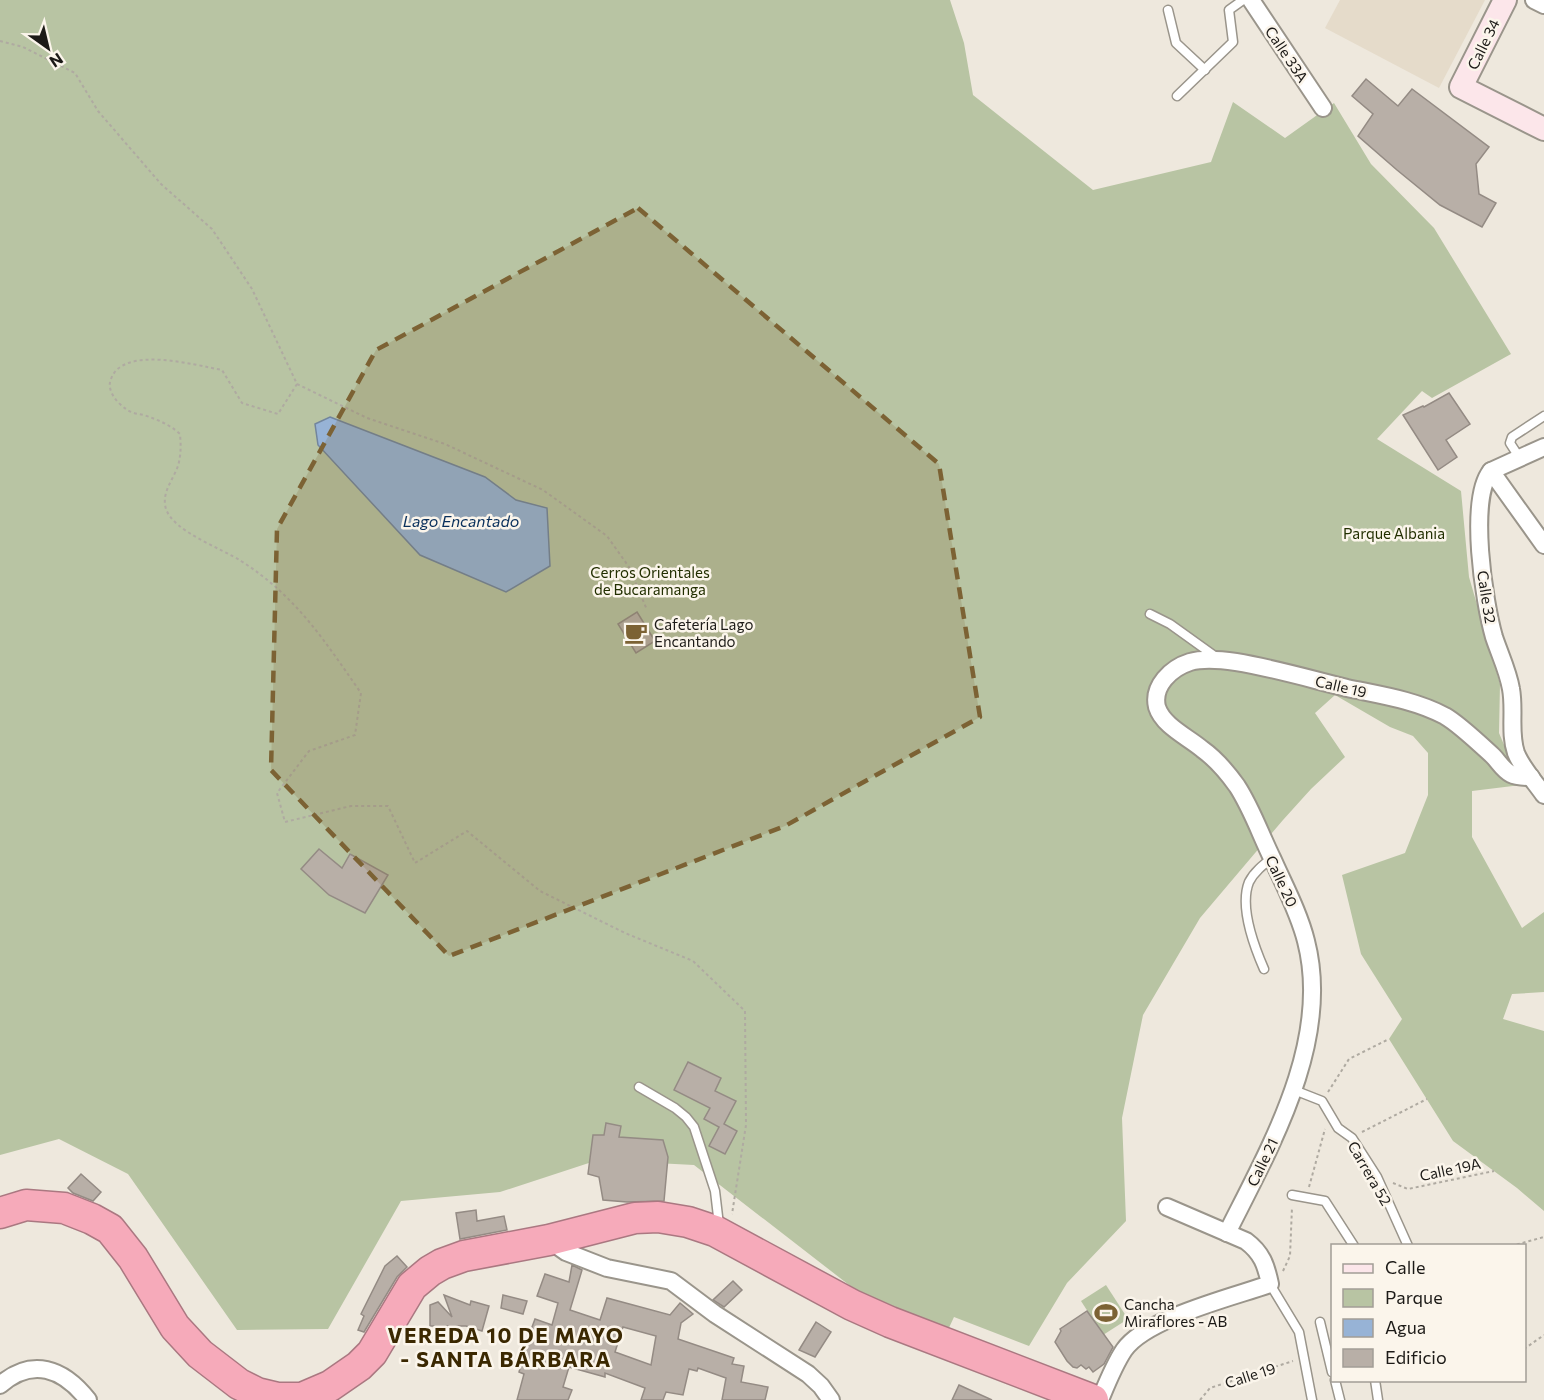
<svg xmlns="http://www.w3.org/2000/svg" width="1544" height="1400" font-family="Commissioner,sans-serif">
<style>
.built{fill:#e5dbca}
.green{fill:#b8c4a3}
.water{fill:#97b3d6;stroke:#72859d;stroke-width:1.5}
.building{fill:#b8afa7;stroke:#948b84;stroke-width:1.5;fill-rule:evenodd}
.lines{fill:none;stroke-linecap:round;stroke-linejoin:round}
.lane-casing{stroke:#9a958b;stroke-width:11}
.street-casing{stroke:#9a958b;stroke-width:20}
.secondary-casing{stroke:#9a958b;stroke-width:26}
.highway-casing{stroke:#aa7881;stroke-width:33}
.path{stroke:#afaaa1;stroke-width:2;stroke-dasharray:3 3;stroke-linecap:butt}
.lane{stroke:#fff;stroke-width:8}
.street{stroke:#fff;stroke-width:16}
.secondary{stroke:#fce6ea;stroke-width:22}
.highway{stroke:#f6aaba;stroke-width:30}
.marked{fill:#7c6234;fill-opacity:0.2;stroke:#7c6234;stroke-width:4.5;stroke-dasharray:12 8;stroke-linejoin:round}
.labels{text-anchor:middle;dominant-baseline:central;stroke-width:5;stroke-linejoin:round;paint-order:stroke}
.street-label{font-size:15px;fill:#1c1a17;stroke:#fbf5eb}
.park-label{font-size:15px;fill:#222f00;stroke:#fbf5eb}
.poi-label{font-size:15px;fill:#1c1a17;stroke:#fbf5eb;text-anchor:start}
.water-label{font-size:16px;font-style:italic;fill:#082f5b;stroke:#fbf5eb}
.district-label{font-size:21px;font-weight:bold;letter-spacing:1.5px;fill:#3b2801;stroke:#fbf5eb}
</style>
<rect width="100%" height="100%" fill="#eee8dd"/>
<path class="built" d="M1340,0H1485L1439,88L1325,28Z"/>
<g class="green">
<path d="M0,0H950L964,43L973,95L1093,190L1211,162L1233,102L1285,138L1334,103L1371,164L1434,228L1511,354L1432,398L1422,391L1377,439L1461,491L1469,577L1500,684L1499,733L1521,785L1472,791V837L1522,928L1544,912V992L1512,994L1503,1019L1544,1031V1211L1517,1188L1453,1141L1389,1039L1402,1019L1361,954L1342,875L1405,853L1428,795V753L1413,736L1390,727L1335,695L1315,713L1345,757L1311,789L1283,820L1200,918L1143,1015L1122,1118L1126,1221L1067,1283L1029,1346L954,1317L947,1332L862,1295L694,1165L598,1160L500,1192L401,1201L328,1329L237,1330L128,1174L59,1139L0,1155Z"/>
<path d="M1106,1285L1128,1319L1103,1335L1081,1301Z"/>
</g>
<path class="water" d="M330,417L485,477L516,500L547,508L550,566L506,592L420,555L318,445L315,424Z"/>
<g class="building">
<path d="M1366,79L1398,106L1412,89L1489,147L1476,164L1479,194L1496,203L1482,227L1440,205L1397,170L1358,136L1373,114L1352,96Z"/>
<path d="M1449,393L1470,424L1446,440L1457,457L1438,470L1403,415L1423,406L1424,407Z"/>
<path d="M637,612L655,641L636,653L618,624Z"/>
<path d="M319,849L342,868L350,854L388,875L365,913L329,895L301,869Z"/>
<path d="M688,1062L721,1078L715,1091L736,1101L724,1124L737,1131L725,1154L709,1146L719,1127L704,1119L710,1108L674,1090Z"/>
<path d="M606,1123L621,1126L619,1137L663,1140L668,1157L664,1201L627,1202L603,1200L599,1177L588,1174L593,1135H604Z"/>
<path d="M81,1174L101,1192L93,1201L73,1193L68,1188Z"/>
<path d="M476,1210L477,1221L504,1216L507,1230L460,1239L456,1213Z"/>
<path d="M397,1256L407,1267L397,1277L364,1332L358,1330L364,1316L361,1314L385,1266Z"/>
<path d="M572,1265L582,1270L570,1310L600,1320L607,1298L670,1315L680,1303L693,1314L681,1323L678,1339L734,1358L732,1364L744,1366L741,1382L768,1387L765,1400H722L726,1378L698,1368L697,1371L689,1369L683,1395L666,1392L663,1400H641L645,1388L605,1373V1377L569,1367L563,1387L572,1390L568,1400H517L524,1374L519,1372L523,1357H521L535,1319L552,1325L558,1303L537,1296L545,1274L569,1282ZM623,1327L656,1336L651,1365L615,1352Z"/>
<path d="M733,1281L742,1290L724,1307L713,1300Z"/>
<path d="M444,1295L470,1305L471,1301L489,1306L482,1331L466,1326H430V1305L438,1302L452,1317Z"/>
<path d="M503,1295L527,1301L523,1314L501,1308Z"/>
<path d="M1087,1311L1113,1347L1104,1364L1093,1372L1089,1367L1086,1369L1081,1365L1077,1368L1073,1367L1067,1361L1055,1342L1061,1331L1060,1329Z"/>
<path d="M816,1322L831,1332L815,1357L799,1350Z"/>
<path d="M959,1385L992,1400H952Z"/>
</g>
<g class="lines">
<g class="lane-casing">
<g id="lane">
<path d="M1168,10L1176,43L1205,70"/>
<path d="M1177,96L1233,42L1229,10L1243,0"/>
<path d="M1519,457L1510,443L1512,437L1544,416"/>
<path d="M1150,614L1170,624L1216,657"/>
<path d="M1264,969C1254,946 1239,907 1249,882C1254,872 1263,865 1272,858"/>
<path d="M639,1087L675,1108L686,1117L694,1127L715,1191L719,1225"/>
<path d="M1294,1090L1322,1101L1338,1128L1352,1138L1377,1177L1408,1246"/>
<path d="M1292,1195L1325,1201L1354,1246"/>
<path d="M1270,1284L1299,1332L1312,1400"/>
<path d="M1320,1322L1332,1372"/>
<path d="M1335,1380L1340,1400"/>
<path d="M1375,1380L1378,1400"/>
</g>
</g>
<g class="street-casing">
<g id="street">
<path d="M1251,0L1323,108"/>
<path d="M1534,0L1544,5"/>
<path d="M1544,447L1491,471C1468,499 1484,602 1494,637C1500,655 1508,671 1511,689C1515,710 1509,733 1516,753C1522,768 1535,782 1544,795"/>
<path d="M1491,471L1544,545"/>
<path d="M1227,1233C1270,1147 1332,1041 1306,941C1299,913 1285,887 1273,860C1261,836 1252,809 1237,786C1227,772 1216,759 1202,749C1188,737 1163,726 1157,707C1152,686 1171,668 1190,662C1204,658 1222,660 1236,662C1273,668 1310,679 1347,688C1380,695 1415,700 1445,716C1459,724 1481,745 1493,756C1499,762 1503,770 1511,774C1517,777 1524,777 1531,777"/>
<path d="M549,1240L566,1252L607,1268L671,1281L715,1314L808,1374L821,1386L831,1400"/>
<path d="M0,1385C32,1357 63,1368 88,1400"/>
<path d="M1100,1400C1107,1383 1114,1365 1124,1350C1146,1318 1233,1297 1270,1284C1266,1265 1262,1253 1246,1241L1167,1207"/>
</g>
</g>
<g class="secondary-casing">
<path id="secondary" d="M1505,0L1461,87L1544,129"/>
</g>
<g class="highway-casing">
<path id="highway" d="M0,1213L26,1205L64,1208L92,1219L110,1229L133,1258L175,1327L200,1354L239,1384L257,1393L278,1398H302L330,1386L359,1366L372,1353L412,1286L430,1271L442,1264L464,1256L549,1240L635,1218L658,1217L688,1222L715,1231L852,1305L890,1322L1093,1400"/>
</g>
<g class="path">
<path d="M0,41L23,47L75,73L98,111L161,184L212,229L252,289L297,384L278,414L242,403L222,370C195,365 123,345 111,379C106,390 117,403 126,409C131,413 138,414 144,415C158,420 169,424 180,434C181,446 181,455 178,466C173,480 161,493 166,509C174,532 221,548 241,561C296,596 324,640 361,693L355,735L309,751L277,793L285,822L351,806H388L415,863L467,831L540,891L625,933L693,961L745,1011L746,1125L732,1214"/>
<path d="M297,384L367,418L445,444L543,490L607,536L629,567L647,610"/>
<path d="M1328,1092L1349,1059L1389,1039"/>
<path d="M1362,1132L1427,1099"/>
<path d="M1393,1183L1408,1189L1494,1171"/>
<path d="M1309,1187L1325,1129"/>
<path d="M1511,1246L1544,1237"/>
<path d="M1283,1271L1290,1256L1292,1207"/>
<path d="M1524,1349L1544,1335"/>
<path d="M1200,1400L1210,1388L1293,1361"/>
</g>
<use href="#lane" class="lane"/>
<use href="#street" class="street"/>
<use href="#secondary" class="secondary"/>
<use href="#highway" class="highway"/>
</g>
<path class="marked" d="M638,208L939,464L980,717L785,826L449,956L271,770L277,529L376,350Z"/>
<defs>
<g id="cafe-bare" transform="scale(1.8)"><path d="M-5.5-4.5H6V0H3Q3 3.5 0 3.5H-2.5Q-5.5 3.5-5.5 0ZM3-3.2v2h1.7v-2ZM-6 4.5H4V6H-6Z" fill="#7c6234" stroke="#fbf5eb" stroke-width="2.5" paint-order="stroke"/></g>
<g id="stadium-bare" transform="scale(1.8)"><path d="M0-5a6.5 5 0 1 0 0 10a6.5 5 0 1 0 0-10ZM-3.5-1.8h7v3.6h-7Z" fill="#7c6234" stroke="#fbf5eb" stroke-width="2.5" paint-order="stroke"/></g>
</defs>
<g fill-rule="evenodd">
<use href="#cafe-bare" x="636" y="633"/>
<use href="#stadium-bare" x="1106" y="1313"/>
</g>
<g class="labels">
<g class="street-label">
<text transform="translate(1483 44) rotate(-64)">Calle 34</text>
<text transform="translate(1287 54) rotate(56)">Calle 33A</text>
<text transform="translate(1487 597) rotate(81)">Calle 32</text>
<text transform="translate(1341 686) rotate(13)">Calle 19</text>
<text transform="translate(1282 881) rotate(65)">Calle 20</text>
<text transform="translate(1262 1162) rotate(-64)">Calle 21</text>
<text transform="translate(1450 1169) rotate(-12)">Calle 19A</text>
<text transform="translate(1370 1173) rotate(60)">Carrera 52</text>
<text transform="translate(1250 1375) rotate(-18)">Calle 19</text>
</g>
<g class="park-label">
<text x="1394" y="533">Parque Albania</text>
<text x="650" y="572">Cerros Orientales<tspan x="650" dy="17">de Bucaramanga</tspan></text>
</g>
<g class="poi-label">
<text x="654" y="624">Cafetería Lago<tspan x="654" dy="17">Encantando</tspan></text>
<text x="1124" y="1304">Cancha<tspan x="1124" dy="17">Miraflores - AB</tspan></text>
</g>
<g class="water-label">
<text x="461" y="520">Lago Encantado</text>
</g>
<g class="district-label">
<text x="506" y="1334">VEREDA 10 DE MAYO<tspan x="506" dy="24">- SANTA BÁRBARA</tspan></text>
</g>
</g>
<rect x="1331" y="1244" width="195" height="138" fill="#fbf5eb" stroke="#a29d96" stroke-width="1.5"/>
<rect x="1343" y="1264" width="30" height="9" fill="#fce6ea" stroke="#a29d96" stroke-width="1.5"/>
<text x="1385" y="1274" font-size="18" fill="#1c1a17">Calle</text>
<rect x="1343" y="1289" width="30" height="18" fill="#b8c4a3" stroke="#a29d96" stroke-width="1.5"/>
<text x="1385" y="1304" font-size="18" fill="#1c1a17">Parque</text>
<rect x="1343" y="1319" width="30" height="18" fill="#97b3d6" stroke="#a29d96" stroke-width="1.5"/>
<text x="1385" y="1334" font-size="18" fill="#1c1a17">Agua</text>
<rect x="1343" y="1349" width="30" height="18" fill="#b8afa7" stroke="#a29d96" stroke-width="1.5"/>
<text x="1385" y="1364" font-size="18" fill="#1c1a17">Edificio</text>
<g transform="translate(48 48) rotate(146)" stroke="#fbf5eb" stroke-width="4.5" paint-order="stroke">
<path d="M0-4.5L10 22L0 15L-10 22Z" fill="#1c1a17"/>
<text y="-9" font-size="16" font-weight="bold" text-anchor="middle" fill="#1c1a17">N</text>
</g>
</svg>
